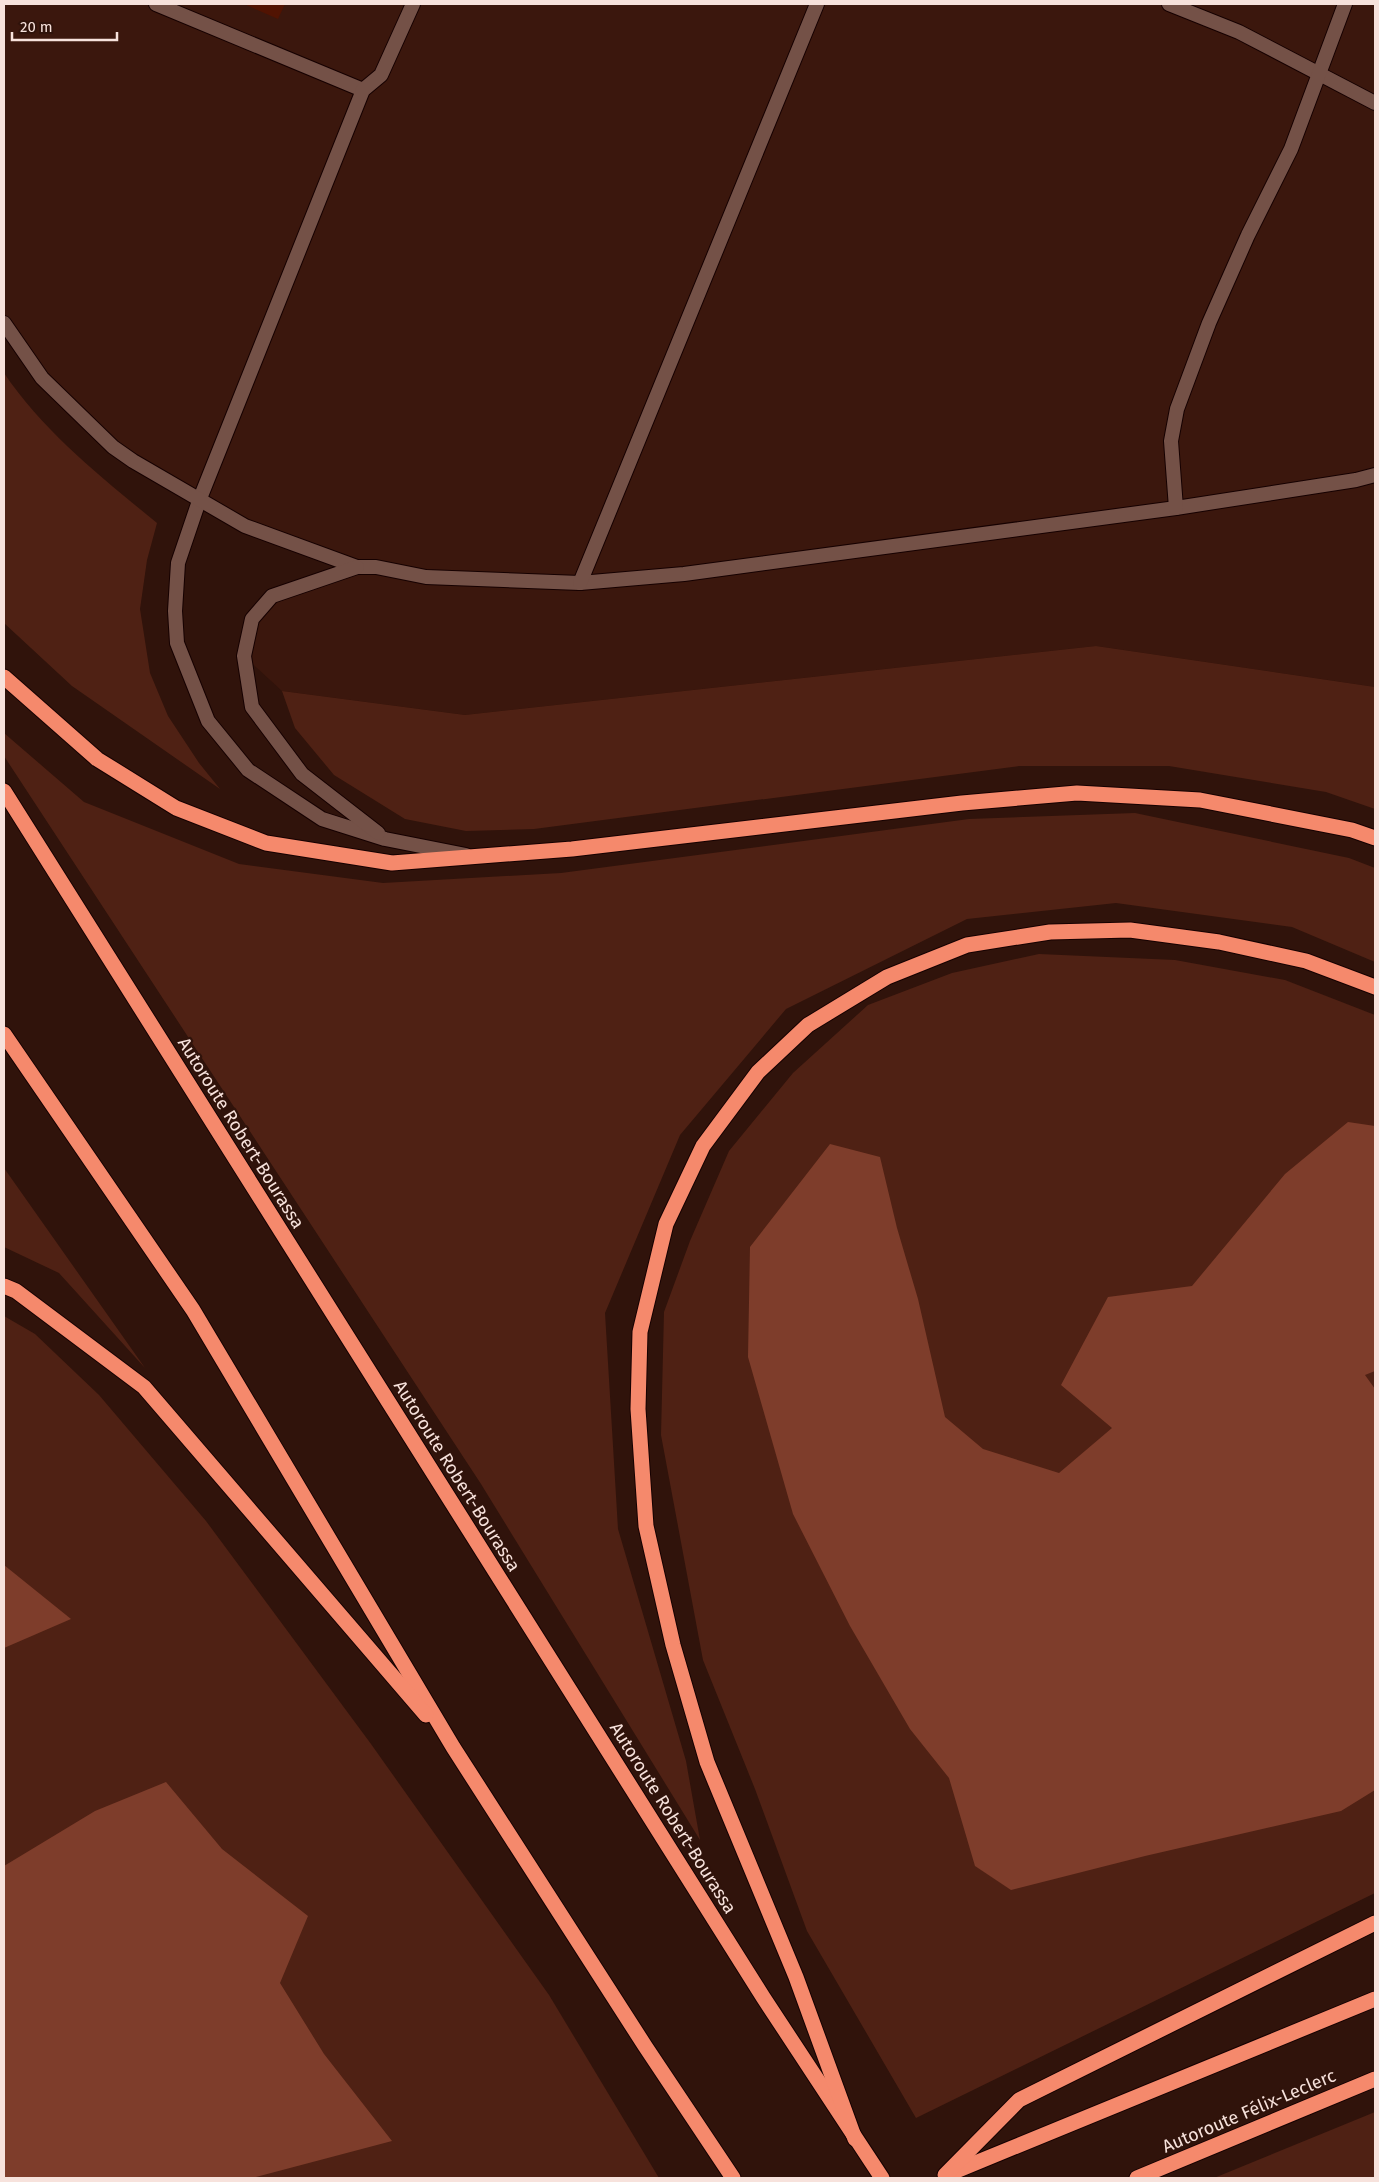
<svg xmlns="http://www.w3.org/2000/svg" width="1379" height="2182" font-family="'Fira Sans',sans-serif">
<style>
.built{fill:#3b170d}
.green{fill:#4f2114}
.forest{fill:#7e3d2b}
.building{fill:#511302}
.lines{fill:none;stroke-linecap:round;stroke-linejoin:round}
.service-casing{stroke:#160100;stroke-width:16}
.motorway-casing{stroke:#160100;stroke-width:17}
.service{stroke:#745147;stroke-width:14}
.motorway{stroke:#f5896c;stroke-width:15}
.labels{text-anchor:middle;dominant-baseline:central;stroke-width:4.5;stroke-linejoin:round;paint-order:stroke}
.street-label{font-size:18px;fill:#f7e2dc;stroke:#30130b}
</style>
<rect width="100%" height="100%" fill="#30130b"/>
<path class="built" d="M4,4H1375V687L1096,646L465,715L282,691L244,656L252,619L272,596L356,567L245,526L133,461L42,378L4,323Z"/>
<g class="green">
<path d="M4,373C44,432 102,478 157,523L147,560L140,609L150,673L168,716L199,763L220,789L72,686L4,623Z"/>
<path d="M1096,646L1375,687V809L1326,792L1169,766H1019L534,829L466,831L405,819L334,775L295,728L282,691L465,715Z"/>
<path d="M4,733L84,802L239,864L383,883L561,873L969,819L1135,813L1349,858L1375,868V962L1292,927L1116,903L967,919L786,1009L680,1135L605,1313L618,1529L686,1761L700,1840L481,1484L4,756Z"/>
<path d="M1039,954L1175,960L1285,980L1375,1015V1893L916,2118L807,1931L755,1789L703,1660L661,1435L664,1312L690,1241L729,1151L793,1073L868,1005L952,973Z"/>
<path d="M4,1168L145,1368L59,1273L4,1247Z"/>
<path d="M4,1316L35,1334L99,1395L206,1521L371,1744L549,1995L659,2178H4Z"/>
<path d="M1375,2112V2178H1214Z"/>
</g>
<g class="forest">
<path d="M1348,1122L1375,1126V1371L1365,1375L1375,1389V1790L1341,1811L1145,1856L1011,1890L975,1866L949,1778L910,1729L850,1626L793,1514L748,1357L750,1247L830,1144L880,1157L897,1228L918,1299L945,1417L983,1449L1059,1473L1112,1428L1061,1385L1108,1297L1192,1286L1285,1174Z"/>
<path d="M4,1565L71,1619L4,1648Z"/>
<path d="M166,1782L222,1849L308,1916L280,1983L324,2054L392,2141L252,2178H4V1866L95,1811Z"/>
</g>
<path class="building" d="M244,4H285L278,19Z"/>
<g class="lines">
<g class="service-casing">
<g id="service">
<path d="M156,4L363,90"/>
<path d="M413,4L381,75L363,90L199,501L178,563L175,611L177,643L208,721L248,770L322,819L385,839L466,855"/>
<path d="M1169,4L1239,32L1375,103"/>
<path d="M4,323L42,378L113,447L133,461L245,526L357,567H376L426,577L580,583L684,574L1176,508L1356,480L1375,475"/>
<path d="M1176,508L1171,441L1177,409L1209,323L1248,235L1291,149L1345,4"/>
<path d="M357,567L272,596L252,619L244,656L252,707L302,774L378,833"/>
<path d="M580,583L817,4"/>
</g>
</g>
<g class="motorway-casing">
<g id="motorway">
<path d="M4,677L97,759L176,808L266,843L392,863L572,849L962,803L1077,793L1200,800L1352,830L1375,838"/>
<path d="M4,791L763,1997L882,2178"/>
<path d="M4,1034L193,1310L453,1747L645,2046L733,2178"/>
<path d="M4,1286L16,1291L144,1387L426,1715"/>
<path d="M855,2139L796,1977L707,1762L673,1645L646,1526L638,1409L640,1332L666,1224L703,1146L758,1072L808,1025L887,977L967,945L1050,932L1130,930L1219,942L1306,961L1375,987"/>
<path d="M951,2173L1375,1999"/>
<path d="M945,2175L1019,2100L1375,1923"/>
<path d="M1137,2178L1375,2079"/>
</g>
</g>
<use href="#service" class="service"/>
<use href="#motorway" class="motorway"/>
</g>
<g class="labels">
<g class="street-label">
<text transform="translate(241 1133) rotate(58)">Autoroute Robert-Bourassa</text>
<text transform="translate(457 1476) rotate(58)">Autoroute Robert-Bourassa</text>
<text transform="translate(673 1818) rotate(58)">Autoroute Robert-Bourassa</text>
<text transform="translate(1249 2111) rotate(-23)">Autoroute Félix-Leclerc</text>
</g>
</g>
<rect width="1379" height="2182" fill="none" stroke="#f7e2dc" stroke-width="10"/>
<path d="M12 32v8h105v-8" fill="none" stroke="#f7e2dc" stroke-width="2.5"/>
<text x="20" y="32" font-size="15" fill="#f7e2dc" stroke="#30130b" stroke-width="4" paint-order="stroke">20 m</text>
</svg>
